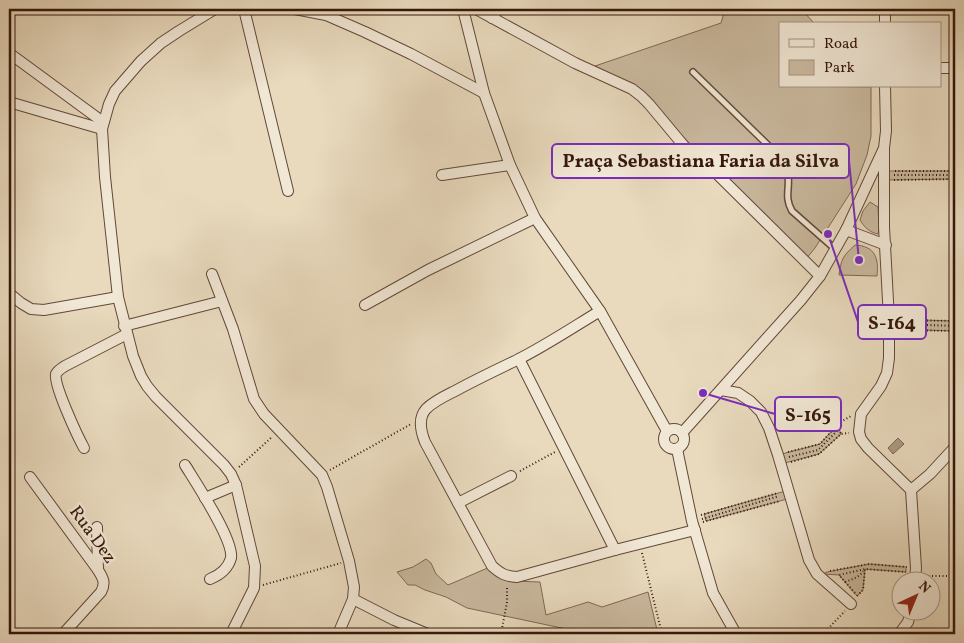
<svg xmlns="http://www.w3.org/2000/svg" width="964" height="643" font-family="Vollkorn,serif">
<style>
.green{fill:#cab99f;stroke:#806854}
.water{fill:#ac9881;stroke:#7c6451}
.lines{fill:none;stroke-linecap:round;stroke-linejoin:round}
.service-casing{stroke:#624837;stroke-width:8}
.minor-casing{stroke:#624837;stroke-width:12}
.path{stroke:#35170a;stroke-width:2;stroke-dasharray:1 2.5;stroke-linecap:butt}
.service{stroke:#f1e7d5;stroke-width:5}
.minor{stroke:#f1e7d5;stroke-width:10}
.labels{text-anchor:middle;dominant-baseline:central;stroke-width:5;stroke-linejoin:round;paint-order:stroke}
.street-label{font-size:18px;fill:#35170a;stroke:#f1e7d5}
.leader{fill:none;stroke:#7b2cbf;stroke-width:2}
.callout-dot{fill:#7b2cbf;stroke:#f1e7d5;stroke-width:2}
.callout{fill:#f1e7d5;stroke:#7b2cbf;stroke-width:2}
.callout-label{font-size:19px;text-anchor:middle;font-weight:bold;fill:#35170a}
</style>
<rect width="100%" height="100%" fill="#e9dabe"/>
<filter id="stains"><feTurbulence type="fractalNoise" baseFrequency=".004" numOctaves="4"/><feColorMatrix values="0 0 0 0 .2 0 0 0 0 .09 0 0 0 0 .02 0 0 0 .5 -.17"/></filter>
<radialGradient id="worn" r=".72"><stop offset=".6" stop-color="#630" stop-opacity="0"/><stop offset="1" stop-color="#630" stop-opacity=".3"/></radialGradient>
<g class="green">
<path d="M725,9H801L815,24H780V86L871,87V136L867,155L856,184L815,248L806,259L631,85L595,66L721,23Z"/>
<path d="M885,171H955V179L885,180Z"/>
<path d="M870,202L878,207L879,229L878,234C869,232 865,228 860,220L863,211Z"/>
<path d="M855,245C875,246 879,258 877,276L839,275C841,259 843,256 855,245Z"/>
<path d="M889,319L955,321V331L889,329Z"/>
<path d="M839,423V429L841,434L819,454L781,464L778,455L820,444Z"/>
<path d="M789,490L791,498L706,521L704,514Z"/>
<path d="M426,559L431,563L436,574L448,585L490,567L514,581L540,582L546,615L588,602L602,607L648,592L658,634H590L467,608L446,597L425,590L415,585H408L397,572L413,567Z"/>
<path d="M869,564L906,567V572L865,569L863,590L857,596L839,575L823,574L827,572Z"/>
</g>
<path class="water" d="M898,438L904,444L893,454L888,448Z"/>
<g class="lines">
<g class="service-casing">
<path id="service" d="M693,72L773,150C779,157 788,165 788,175C790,189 784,197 792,211L835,249"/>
</g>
<g class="minor-casing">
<g id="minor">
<path d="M215,9L179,31L161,43L141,61L115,91L109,104L102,129L105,177L118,297L133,356L141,376L147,386L156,397L224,465L231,474L236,485L255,566L254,588L231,634"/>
<path d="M244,9L288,191"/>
<path d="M295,9L326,15L365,32L411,54L484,93"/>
<path d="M463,9L484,93L510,165L535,218L600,311L667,431"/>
<path d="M476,9L575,63L632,89L641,96L649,104L689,152L717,174L820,276"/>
<path d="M492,18L498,9"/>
<path d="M885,24V9"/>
<path d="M9,53L103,122"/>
<path d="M940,68H955"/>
<path d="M9,102L102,129"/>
<path d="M884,150V227L889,319V358L887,373L881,386L861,414L859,432L861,439L868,448L911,490"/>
<path d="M442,175L510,165"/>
<path d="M846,230L886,245"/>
<path d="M212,274L233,329L254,399L264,414L322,475L327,487L349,561L354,587L353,599L338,634"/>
<path d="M9,293L21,303L31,309L44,310L118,297"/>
<path d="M365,305L428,270L535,218"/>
<path d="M600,311C572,328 545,346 517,360C496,370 475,380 455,391C445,396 434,401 426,409C418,418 421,432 425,442L492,566C501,574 505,576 517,577L615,550L695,530"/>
<path d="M124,326L222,301"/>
<path d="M519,359L615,550"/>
<path d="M721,390L738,393L750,401L761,412L769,428L778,455L809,560L817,574L851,604"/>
<circle cx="674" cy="439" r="10"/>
<path d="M682,433L801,300L820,276L846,230L884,148L886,131L885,86"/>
<path d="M84,448C78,437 53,384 56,374C58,370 62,368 65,366L127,334"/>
<path d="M677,449L692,521L713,593L736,634"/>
<path d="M185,465C196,483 234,540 231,558C228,569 220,575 210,579"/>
<path d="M30,477L98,570C103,578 106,583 101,592L63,634"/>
<path d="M205,498L236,485"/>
<path d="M458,503L511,476"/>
<path d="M97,527L98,570"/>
<path d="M915,580L916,568L911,490L930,474L955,447"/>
<path d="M353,599L394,620L428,634"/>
<path d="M899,634L908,622L911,610"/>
</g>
</g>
<g class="path">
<path d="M895,171H955"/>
<path d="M894,175H955"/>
<path d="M894,180L955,179"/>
<path d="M899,320L955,321"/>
<path d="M899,324L955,326"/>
<path d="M899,330L955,331"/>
<path d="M788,452L820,444L839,423L851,416"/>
<path d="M789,457L818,450L839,429L841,434"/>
<path d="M791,462L819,454L841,434L849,433"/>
<path d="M239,467L272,437"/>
<path d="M330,470L411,424"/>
<path d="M520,471L555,452"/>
<path d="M701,515L778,493"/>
<path d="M702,519L779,496"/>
<path d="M703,522L780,501"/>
<path d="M642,553L662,634"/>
<path d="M830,571L869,564L907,567"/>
<path d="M925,576H955"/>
<path d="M845,582C852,579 859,578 863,571"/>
<path d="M263,585L341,563"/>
<path d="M855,593L839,575L865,569"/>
<path d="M857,596L863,590L865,569L906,572"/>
<path d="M501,634L507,602V586"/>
<path d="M823,634L845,611"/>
</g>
<use href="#service" class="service"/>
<use href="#minor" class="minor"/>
</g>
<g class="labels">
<g class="street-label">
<text transform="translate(92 535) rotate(54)">Rua Dez</text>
</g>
</g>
<path class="leader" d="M859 260L849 161M828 234L858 322M703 393L775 414"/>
<g class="callout-dot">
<circle cx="859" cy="260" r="5"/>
<circle cx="828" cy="234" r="5"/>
<circle cx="703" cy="393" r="5"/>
</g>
<g class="callout">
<rect x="552" y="144" width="297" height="34" rx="5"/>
<rect x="858" y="305" width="68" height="34" rx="5"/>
<rect x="775" y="397" width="66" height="34" rx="5"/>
</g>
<g class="callout-label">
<text x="701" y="167">Praça Sebastiana Faria da Silva</text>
<text x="892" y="329">S-164</text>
<text x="808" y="421">S-165</text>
</g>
<rect width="964" height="643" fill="none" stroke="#e9dabe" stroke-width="30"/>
<rect x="10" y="10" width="944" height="623" fill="none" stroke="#35170a" stroke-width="2.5"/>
<rect x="15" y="15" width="934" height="613" fill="none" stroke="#35170a"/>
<rect x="779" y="22" width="162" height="65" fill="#f1e7d5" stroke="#a69484"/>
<rect x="789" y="39" width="25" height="8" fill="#f1e7d5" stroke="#a69484"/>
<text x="824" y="48" font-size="15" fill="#35170a">Road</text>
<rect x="789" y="60" width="25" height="15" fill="#cab99f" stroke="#a69484"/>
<text x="824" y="72" font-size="15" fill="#35170a">Park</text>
<g transform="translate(916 596) rotate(44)"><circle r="24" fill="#f1e7d5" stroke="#a69484"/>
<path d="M0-4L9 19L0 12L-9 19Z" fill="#8f2418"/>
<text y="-8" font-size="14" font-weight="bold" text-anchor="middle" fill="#35170a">N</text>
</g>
<rect width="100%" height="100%" filter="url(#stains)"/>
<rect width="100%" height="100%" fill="url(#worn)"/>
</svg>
